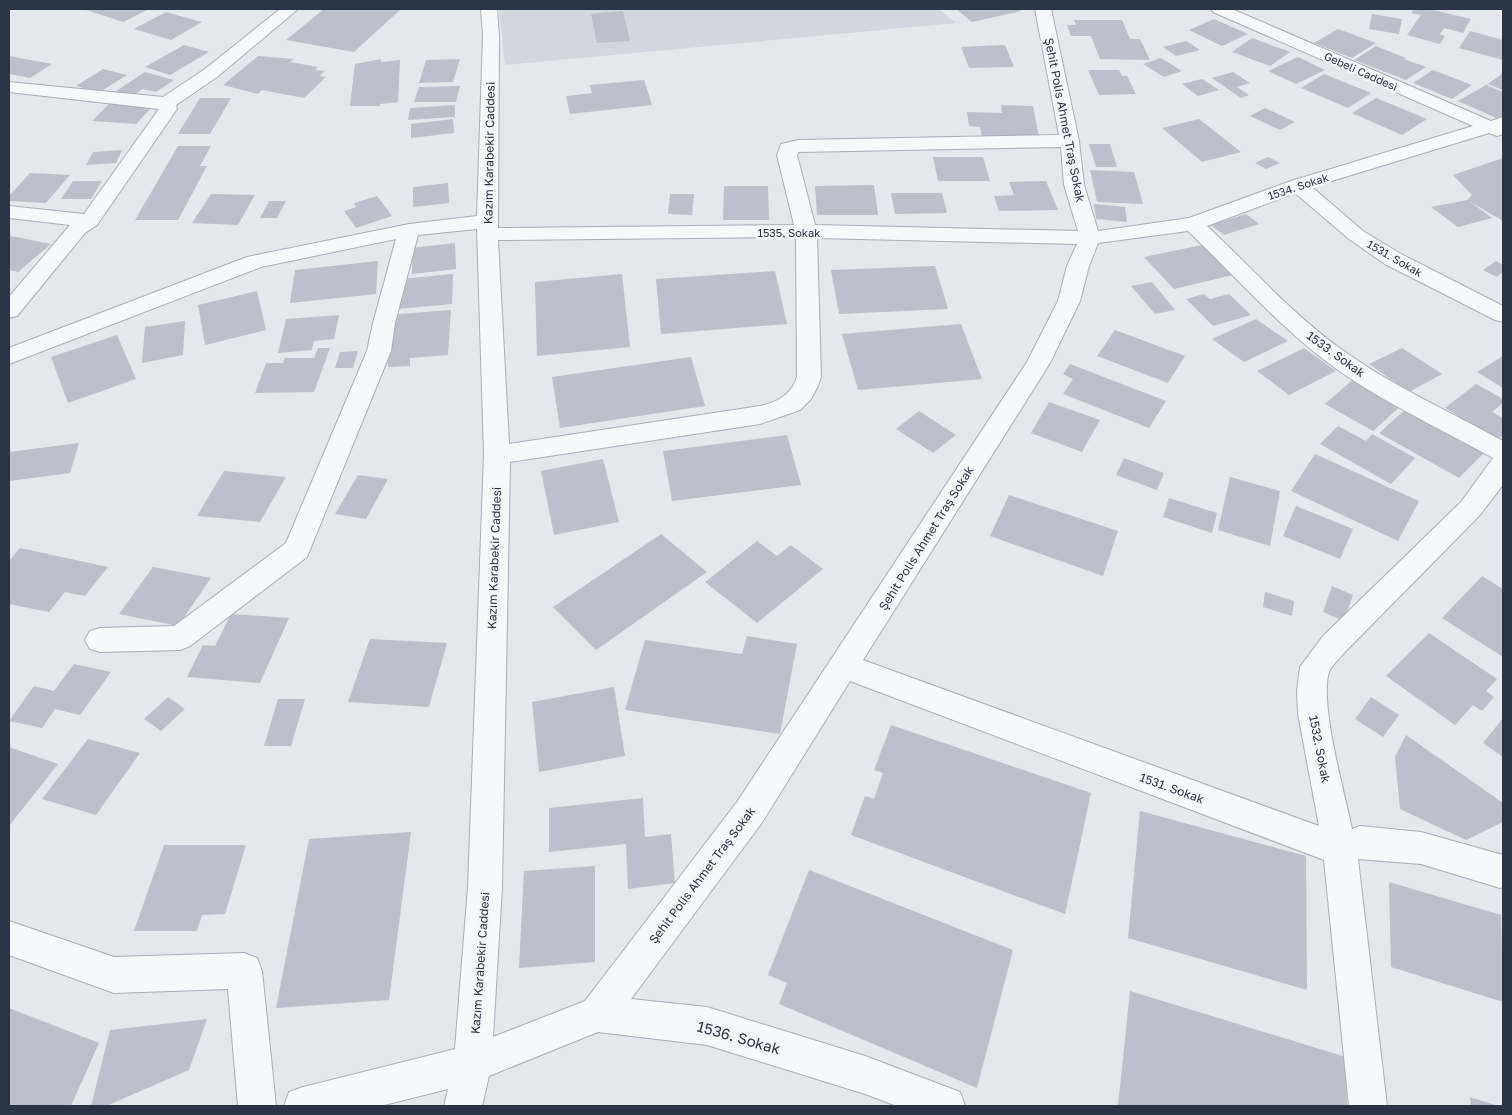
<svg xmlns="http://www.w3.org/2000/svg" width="1512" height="1115" font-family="'Golos Text',sans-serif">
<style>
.built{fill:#d2d6de}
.building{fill:#bbc0ca}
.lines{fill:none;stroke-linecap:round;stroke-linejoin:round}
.minor-casing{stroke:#a9aeb7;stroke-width:2}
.minor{fill:#f7f8fa;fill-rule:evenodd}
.labels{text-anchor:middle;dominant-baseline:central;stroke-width:5;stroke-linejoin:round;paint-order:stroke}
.far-street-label{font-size:11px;fill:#2b3445;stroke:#f4f6f9}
.street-label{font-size:12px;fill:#2b3445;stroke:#f4f6f9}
.near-street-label{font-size:15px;fill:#2b3445;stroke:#f4f6f9}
</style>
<rect width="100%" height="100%" fill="#e4e7ec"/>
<path class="built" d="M499,9H938L956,23L505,65Z"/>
<g class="building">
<path d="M83,9H149L123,22Z"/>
<path d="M324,9H401L354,52L286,40Z"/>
<path d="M956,9H1018L1021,11L972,22Z"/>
<path d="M1414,9H1429L1471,19L1463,33L1444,28L1440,34L1445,36L1440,44L1407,35L1421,15L1411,13Z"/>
<path d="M623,11L630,41L597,43L591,14Z"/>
<path d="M166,12L202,22L171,40L134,29Z"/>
<path d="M1372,14L1402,19L1399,34L1369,29Z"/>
<path d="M1214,19L1248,34L1222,46L1189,30Z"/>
<path d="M1074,20H1122L1130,39H1140L1150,60L1100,59L1091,36H1071L1067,25H1076Z"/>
<path d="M1338,29L1376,43L1352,58L1314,43Z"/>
<path d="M1470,31L1503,40V60L1459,48Z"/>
<path d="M1252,38L1290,52L1270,66L1232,52Z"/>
<path d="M1186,41L1200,50L1176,56L1163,47Z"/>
<path d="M184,45L209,52L170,75L145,67Z"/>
<path d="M1005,45L1014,67L969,68L961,47Z"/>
<path d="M1376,46L1406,58L1404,59L1426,67L1406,80L1354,60Z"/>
<path d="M9,56L52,64L30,78L9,74Z"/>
<path d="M258,56L294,59L290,62L318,67L315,70L325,71L319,76L326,77L304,98L262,90L258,94L223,85Z"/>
<path d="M1298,57L1325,70L1296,84L1268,71Z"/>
<path d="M1161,58L1182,71L1164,77L1143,64Z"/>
<path d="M381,59V62L400,60L398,102L380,104V106H350L355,64Z"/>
<path d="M460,59L453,82L419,83L426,60Z"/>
<path d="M103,69L127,75L100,92L76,86Z"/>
<path d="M1088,70H1119L1122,76H1127L1136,94L1099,95Z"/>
<path d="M1433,70L1472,85L1452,99L1413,83Z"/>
<path d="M145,72L174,80L156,92L143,89L133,95L116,91Z"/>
<path d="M1233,72L1250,83L1237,87L1249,95L1241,98L1212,78Z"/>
<path d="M1503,73V90L1488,84Z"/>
<path d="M1324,74L1371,93L1348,108L1301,88Z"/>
<path d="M1202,79L1219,90L1198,96L1182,84Z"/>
<path d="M644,80L652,105L570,114L566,96L592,93L590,85Z"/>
<path d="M1486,85L1503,92V121L1458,101Z"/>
<path d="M460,86L456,102H414L419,87Z"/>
<path d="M200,98H231L210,134H178Z"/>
<path d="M1376,98L1427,119L1402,135L1352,113Z"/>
<path d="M110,103L153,106L136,124L92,121Z"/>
<path d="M455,105V117L408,120L410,108Z"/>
<path d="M1001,105L1033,106L1039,138L982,136L980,127L969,126L967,112L1002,113Z"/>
<path d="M1265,108L1295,122L1280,130L1250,116Z"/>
<path d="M453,119L454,133L411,138V124Z"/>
<path d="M1199,119L1241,152L1202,162L1162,128Z"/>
<path d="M1089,144H1110L1117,167H1096Z"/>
<path d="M178,146H211L200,166H207L178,220H135Z"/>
<path d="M122,150L116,163L86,165L93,152Z"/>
<path d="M933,157H983L990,181H938Z"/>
<path d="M1268,157L1280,163L1266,169L1255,163Z"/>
<path d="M1503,158V221L1469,201L1492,218L1458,227L1431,207L1467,200L1472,195L1453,175Z"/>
<path d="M1090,170L1134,172L1143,204L1097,202Z"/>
<path d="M30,173L70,175L46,203L9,201V196Z"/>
<path d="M73,181H102L91,199H61Z"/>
<path d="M1046,181L1058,210L999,211L994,196L1014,195L1009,182Z"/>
<path d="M448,183L449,203L413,207V187Z"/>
<path d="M874,185L878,215H817L815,186Z"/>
<path d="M724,186H768L769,220H723Z"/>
<path d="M891,193H942L947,213L895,214Z"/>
<path d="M211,194L255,195L238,225L192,223Z"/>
<path d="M670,194H694L692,215L668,214Z"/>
<path d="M377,196L392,216L356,228L344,211L356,207L354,203Z"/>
<path d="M269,201H286L277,218H260Z"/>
<path d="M1094,204L1125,207L1127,222L1096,219Z"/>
<path d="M1246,214L1259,224L1224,235L1211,225Z"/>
<path d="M11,236L51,244L18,272L9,270V239Z"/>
<path d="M455,243L456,269L412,274V248Z"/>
<path d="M1202,245L1233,275L1174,289L1144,257Z"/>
<path d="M378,261L376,294L290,303L295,270Z"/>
<path d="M1496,261L1503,265V272L1497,277L1483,270Z"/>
<path d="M935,266L948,309L839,314L831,270Z"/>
<path d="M775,271L787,324L661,334L656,279Z"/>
<path d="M453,274L452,304L398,309L401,279Z"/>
<path d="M622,274L630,347L537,356L535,282Z"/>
<path d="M1152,282L1175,310L1155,314L1131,286Z"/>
<path d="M257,291L266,330L205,345L198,305Z"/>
<path d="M1204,294L1210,299L1229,294L1251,315L1213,326L1186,299Z"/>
<path d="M451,310L448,355L410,358V366L388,367V315Z"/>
<path d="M339,315L334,339L314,341L312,350L278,353L286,319Z"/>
<path d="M1256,319L1288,341L1244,362L1212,339Z"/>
<path d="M185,321L183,355L142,363L145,327Z"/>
<path d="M961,324L982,379L858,390L842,334Z"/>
<path d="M1115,330L1185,356L1168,383L1097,356Z"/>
<path d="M117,335L136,379L68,403L51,357Z"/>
<path d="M318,348H330L314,392L255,393L266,363H283L285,358H314Z"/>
<path d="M1304,348L1336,371L1289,395L1257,371Z"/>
<path d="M1402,348L1442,374L1409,392L1369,364Z"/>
<path d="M358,351L353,368H335L340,352Z"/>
<path d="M1503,356V388L1477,372Z"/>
<path d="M691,357L705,406L560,428L552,377Z"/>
<path d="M1070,364L1166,401L1149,428L1063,394L1073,379L1063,374Z"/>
<path d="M1357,376L1405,402L1373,431L1325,404Z"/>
<path d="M1476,384L1503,399V403L1492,412L1503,418V435L1498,439L1445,408Z"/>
<path d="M1049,402L1100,420L1082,452L1031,433Z"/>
<path d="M1407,408L1486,451L1459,478L1379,433Z"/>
<path d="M919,411L956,435L933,453L896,429Z"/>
<path d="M1338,426L1366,441L1372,434L1415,458L1391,484L1320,444Z"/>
<path d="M787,435L801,485L672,501L663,451Z"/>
<path d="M79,443L70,473L9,481V452Z"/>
<path d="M1315,454L1419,501L1398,541L1291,491Z"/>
<path d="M1124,458L1164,473L1157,490L1116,475Z"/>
<path d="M603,459L619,522L554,535L541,471Z"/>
<path d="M224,471L286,477L260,522L197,516Z"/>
<path d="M358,475L388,479L366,519L335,514Z"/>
<path d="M1230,477L1280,491L1270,546L1218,530Z"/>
<path d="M1009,495L1118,531L1103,576L990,536Z"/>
<path d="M1169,498L1217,513L1212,533L1163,517Z"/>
<path d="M1296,506L1353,529L1340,559L1283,536Z"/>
<path d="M661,534L707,572L596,650L553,607Z"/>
<path d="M757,541L777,556L791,545L823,569L757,623L705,582Z"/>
<path d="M20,548L108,567L85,596L65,592L49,612L9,604V561Z"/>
<path d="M153,567L211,578L178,626L119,614Z"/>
<path d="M1482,576L1503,589V657L1442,618Z"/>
<path d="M1332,586L1353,595L1344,621L1323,612Z"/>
<path d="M1265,592L1294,601L1292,616L1263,607Z"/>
<path d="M231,614L289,618L260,683L187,677L203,645L215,646Z"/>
<path d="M1429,633L1497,679L1486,691L1494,697L1482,711L1473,705L1455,725L1386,676Z"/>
<path d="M747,636L797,644L780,734L625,710L645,640L742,654Z"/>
<path d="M370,639L447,643L429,707L348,702Z"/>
<path d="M74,664L111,672L80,715L55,709L42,728L9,721L34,686L54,691Z"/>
<path d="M614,687L625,756L539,772L532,702Z"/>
<path d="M168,697L185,709L161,731L144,719Z"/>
<path d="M1371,697L1399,715L1383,737L1355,719Z"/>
<path d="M278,699H305L291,746H264Z"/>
<path d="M1503,718V757L1483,743Z"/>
<path d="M891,725L1091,793L1065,914L851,835L865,796L874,799L883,773L874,770Z"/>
<path d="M1406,735L1503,803V822L1466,840L1400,809L1395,757Z"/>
<path d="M88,739L140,753L96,815L42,799Z"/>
<path d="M9,747L58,764L9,826Z"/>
<path d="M643,798L645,837L671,834L675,883L628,889L626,844L549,852V808Z"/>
<path d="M1140,811L1306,856L1307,990L1128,938Z"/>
<path d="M411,832L389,1000L276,1008L309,839Z"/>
<path d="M164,845H246L225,914L202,915L197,931H134Z"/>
<path d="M595,866V962L519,968L524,871Z"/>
<path d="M809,870L1013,950L977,1088L779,1004L787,983L768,975Z"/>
<path d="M1389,882L1501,915L1503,1002L1391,967Z"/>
<path d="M1130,991L1346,1057L1347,1106H1118Z"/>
<path d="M9,1008L99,1043L71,1106H9Z"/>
<path d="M207,1019L189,1070L106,1106H91L110,1030Z"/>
<path d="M1470,1097L1499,1106H1471Z"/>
</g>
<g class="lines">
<g class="minor-casing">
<g id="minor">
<path d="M280,9H298L217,77L176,105L177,109L97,225L85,233L17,316L9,318V297L70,225L9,218V206L84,214L159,109L9,92V82L163,97L205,69Z"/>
<path d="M481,9H497L499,35L498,228L794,225L777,155L781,144L799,140L1059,135L1035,9H1051L1079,141L1084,185L1098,231L1189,218L1291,181L1473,126L1213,12L1211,9H1232L1491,121L1503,117V134L1497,136L1489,133L1312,187L1363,231L1401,254L1503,306V322L1495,320L1385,264L1349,239L1295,193L1207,226C1251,267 1292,314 1341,349C1392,386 1449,411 1503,441V485L1479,516L1343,654C1339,659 1331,666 1329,672C1319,703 1345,794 1352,829L1360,826L1421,832L1503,855V887L1500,888L1421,864L1358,859L1387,1106H1349L1324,860L850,681L761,824L631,999L707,1007L865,1056L960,1092L965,1106H897L865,1094L707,1045L598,1032L489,1076L482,1106H444L448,1089L380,1106H284L289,1092L303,1087L455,1049L468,887L484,455L477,229L418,235L395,323L391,351L307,557L190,646L180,650L100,652L90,649L85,640L90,631L100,628L174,626L286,543L367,351L373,323L396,239L261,267L9,364V348L247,257L409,224L477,216L483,35ZM1061,147L1064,185L1078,231L815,225L797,155L799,152ZM1188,231C1233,274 1274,321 1323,359C1375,399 1436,426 1493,458L1461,502L1323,636L1300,667L1297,691L1298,714L1319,826L863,660L1050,363L1080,301L1089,266L1098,243ZM796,237L797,377C791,395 778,402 760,406L509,444L498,240ZM817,238L1077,244L1067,266L1058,301L1027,362L737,802L585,1001L493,1037L502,887L510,462L760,424L800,410L811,399L818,386L821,377Z"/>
<path d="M9,921L114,957L244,953L257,958L262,971L276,1106H238L228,989L114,993L9,955Z"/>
</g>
</g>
<use href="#minor" class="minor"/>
</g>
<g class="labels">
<g class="far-street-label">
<text transform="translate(1361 71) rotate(24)">Gebeli Caddesi</text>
<text transform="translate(1298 186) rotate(-18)">1534. Sokak</text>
<text x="789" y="232">1535. Sokak</text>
<text transform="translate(1395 258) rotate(30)">1531. Sokak</text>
</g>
<g class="street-label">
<text transform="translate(1065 120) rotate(79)">Şehit Polis Ahmet Traş Sokak</text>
<text transform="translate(489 153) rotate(-89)">Kazım Karabekir Caddesi</text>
<text transform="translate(1336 354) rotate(36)">1533. Sokak</text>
<text transform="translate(926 538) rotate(-58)">Şehit Polis Ahmet Traş Sokak</text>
<text transform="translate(494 558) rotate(-88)">Kazım Karabekir Caddesi</text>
<text transform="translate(1320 749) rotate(79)">1532. Sokak</text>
<text transform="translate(1172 788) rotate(20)">1531. Sokak</text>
<text transform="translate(702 875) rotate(-53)">Şehit Polis Ahmet Traş Sokak</text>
<text transform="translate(480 963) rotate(-86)">Kazım Karabekir Caddesi</text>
</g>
<g class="near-street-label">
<text transform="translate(739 1037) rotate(16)">1536. Sokak</text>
</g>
</g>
<rect width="1512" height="1115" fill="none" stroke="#2b3445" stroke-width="20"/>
</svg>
